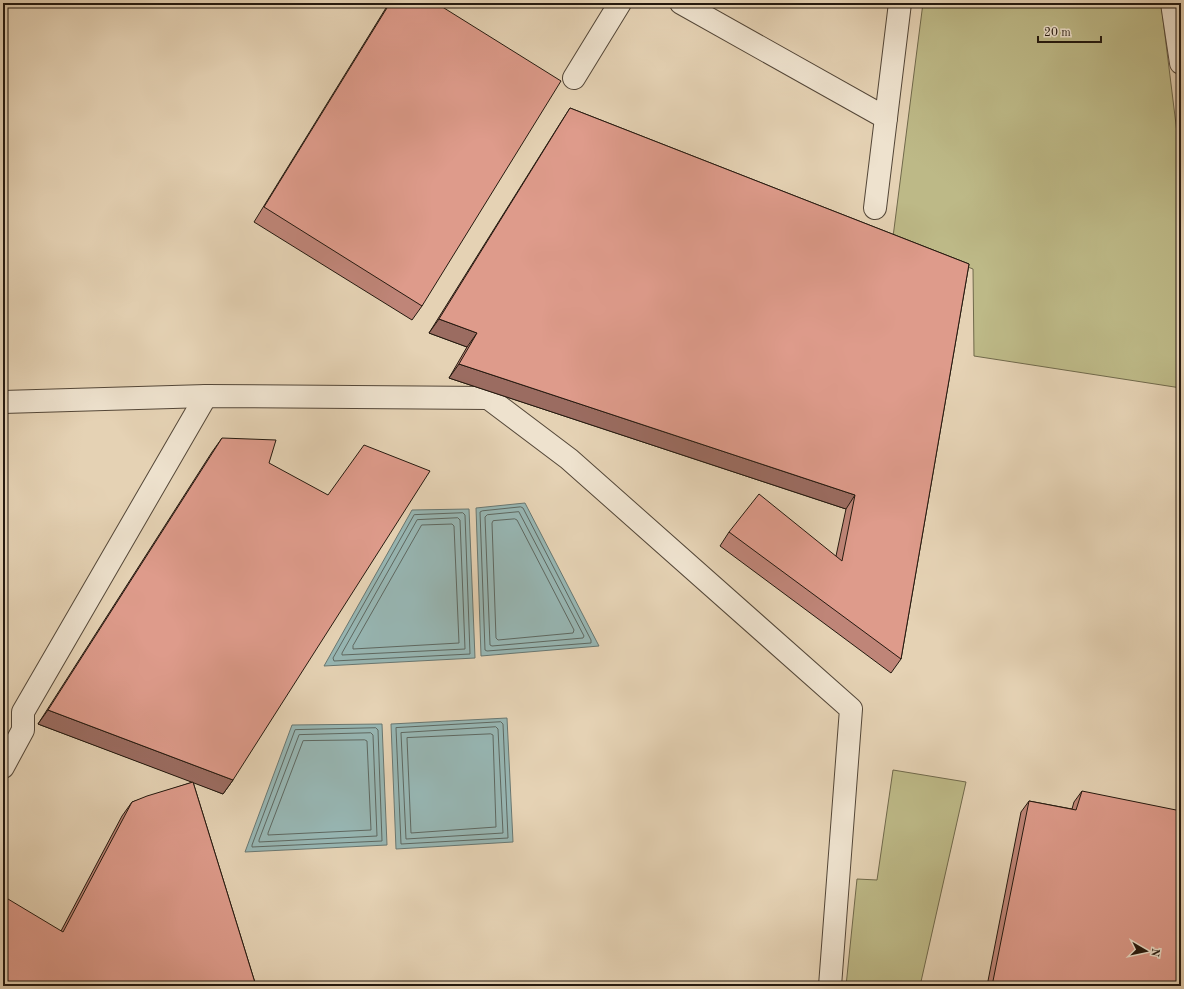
<svg xmlns="http://www.w3.org/2000/svg" width="1184" height="989" font-family="'Old Standard TT',serif">
<style>
.green{fill:#bdb987;stroke:#70694b}
.water{fill:#97b6b3;stroke:#697771}
.lines{fill:none;stroke-linecap:round;stroke-linejoin:round}
.shore{stroke:#5e6861;stroke-width:1}
.minor-casing{stroke:#544738;stroke-width:24}
.minor{stroke:#eee2ce;stroke-width:22}
.wall{fill:#bf8578;stroke:#24190f}
.shaded-wall{fill:#9b6c61;stroke:#24190f}
.building{fill:#de9b8b;stroke:#24190f}
</style>
<rect width="100%" height="100%" fill="#e5d2b4"/>
<filter id="stains"><feTurbulence type="fractalNoise" baseFrequency=".005" numOctaves="4"/><feColorMatrix values="0 0 0 0 .2 0 0 0 0 .09 0 0 0 0 .02 0 0 0 .5 -.17"/></filter>
<radialGradient id="worn" r=".72"><stop offset=".6" stop-color="#630" stop-opacity="0"/><stop offset="1" stop-color="#630" stop-opacity=".3"/></radialGradient>
<g class="green">
<path d="M923,3H1161L1181,165V388L974,356L973,269L893,237Z"/>
<path d="M893,770L966,782L920,986H846L857,879L877,880Z"/>
</g>
<g class="water">
<path d="M525,503L599,646L481,656L476,508Z"/>
<path d="M469,509L475,658L324,666L412,510Z"/>
<path d="M507,718L513,842L396,849L391,724Z"/>
<path d="M382,724L387,845L245,852L292,725Z"/>
</g>
<g class="lines">
<g class="shore">
<path d="M521,507L523,508L591,640V643L487,651L485,650L480,512L482,511Z"/>
<path d="M519,512L584,636L583,638L492,646L490,645L485,517L487,515Z"/>
<path d="M463,513L465,515L470,654L334,661L333,658L414,515Z"/>
<path d="M458,518L460,520L465,649L342,655V653L417,520Z"/>
<path d="M515,519L517,520L574,630L573,633L498,640L496,638L492,523L493,521Z"/>
<path d="M422,525L452,524L454,526L459,643L353,649V646Z"/>
<path d="M501,722L503,724L508,838L401,844L396,728Z"/>
<path d="M496,727L498,729L503,833L406,839L401,733Z"/>
<path d="M376,728L378,730L382,841L252,847V845L295,730Z"/>
<path d="M371,733L373,735L377,836L259,842V840L299,735Z"/>
<path d="M491,734L493,735L496,827L411,833L407,738Z"/>
<path d="M365,740L367,741L371,830L268,835V833L303,741Z"/>
</g>
<g class="minor-casing">
<g id="minor">
<path d="M681,3L886,118"/>
<path d="M1172,3L1181,63"/>
<path d="M574,78L620,3"/>
<path d="M875,208L900,3"/>
<path d="M3,402L206,396L488,398L569,459L851,709L830,986"/>
<path d="M3,767L23,730V712L206,396"/>
</g>
</g>
<use href="#minor" class="minor"/>
</g>
<g class="wall">
<path d="M389,3H436L422,306L412,320L254,222Z"/>
<path d="M570,108L969,264L901,659L891,673L720,546L729,532L836,556L846,509L449,378L467,347L429,333L561,122Z"/>
<path d="M222,438L233,780L223,794L193,782L256,986H3L61,931L122,816L132,802L193,782L38,724L212,452Z"/>
<path d="M1082,791L1181,986H987L1021,812L1029,801L1072,809L1074,802Z"/>
</g>
<g class="shaded-wall">
<path d="M439,319L477,333L467,347L429,333Z"/>
<path d="M459,364L855,495L846,509L449,378Z"/>
<path d="M48,710L233,780L223,794L38,724Z"/>
</g>
<g class="building">
<path d="M390,3H436L561,81L422,306L264,207Z"/>
<path d="M570,108L969,264L901,659L729,532L759,494L842,561L855,495L459,364L477,333L439,319Z"/>
<path d="M222,438L276,440L269,463L328,495L364,445L430,471L233,780L48,710Z"/>
<path d="M193,782L256,986H3V896L63,932L132,802L147,796Z"/>
<path d="M1082,791L1181,811V986H992L1029,801L1076,810Z"/>
</g>
<rect width="1184" height="989" fill="none" stroke="#e5d2b4" stroke-width="16"/>
<rect x="4" y="4" width="1176" height="981" fill="none" stroke="#24190f" stroke-width="2"/>
<rect x="8" y="8" width="1168" height="973" fill="none" stroke="#24190f"/>
<g transform="translate(1146 951) rotate(99)" stroke="#eee2ce" stroke-width="3" paint-order="stroke">
<path d="M0-3L7 15L0 10L-7 15Z" fill="#24190f"/>
<text y="-6" font-size="11" font-weight="bold" text-anchor="middle" fill="#24190f">N</text>
</g>
<path d="M1038 36v6h63v-6" fill="none" stroke="#24190f" stroke-width="2"/>
<text x="1044" y="36" font-size="12" fill="#24190f" stroke="#eee2ce" stroke-width="3" paint-order="stroke">20 m</text>
<rect width="100%" height="100%" filter="url(#stains)"/>
<rect width="100%" height="100%" fill="url(#worn)"/>
</svg>
